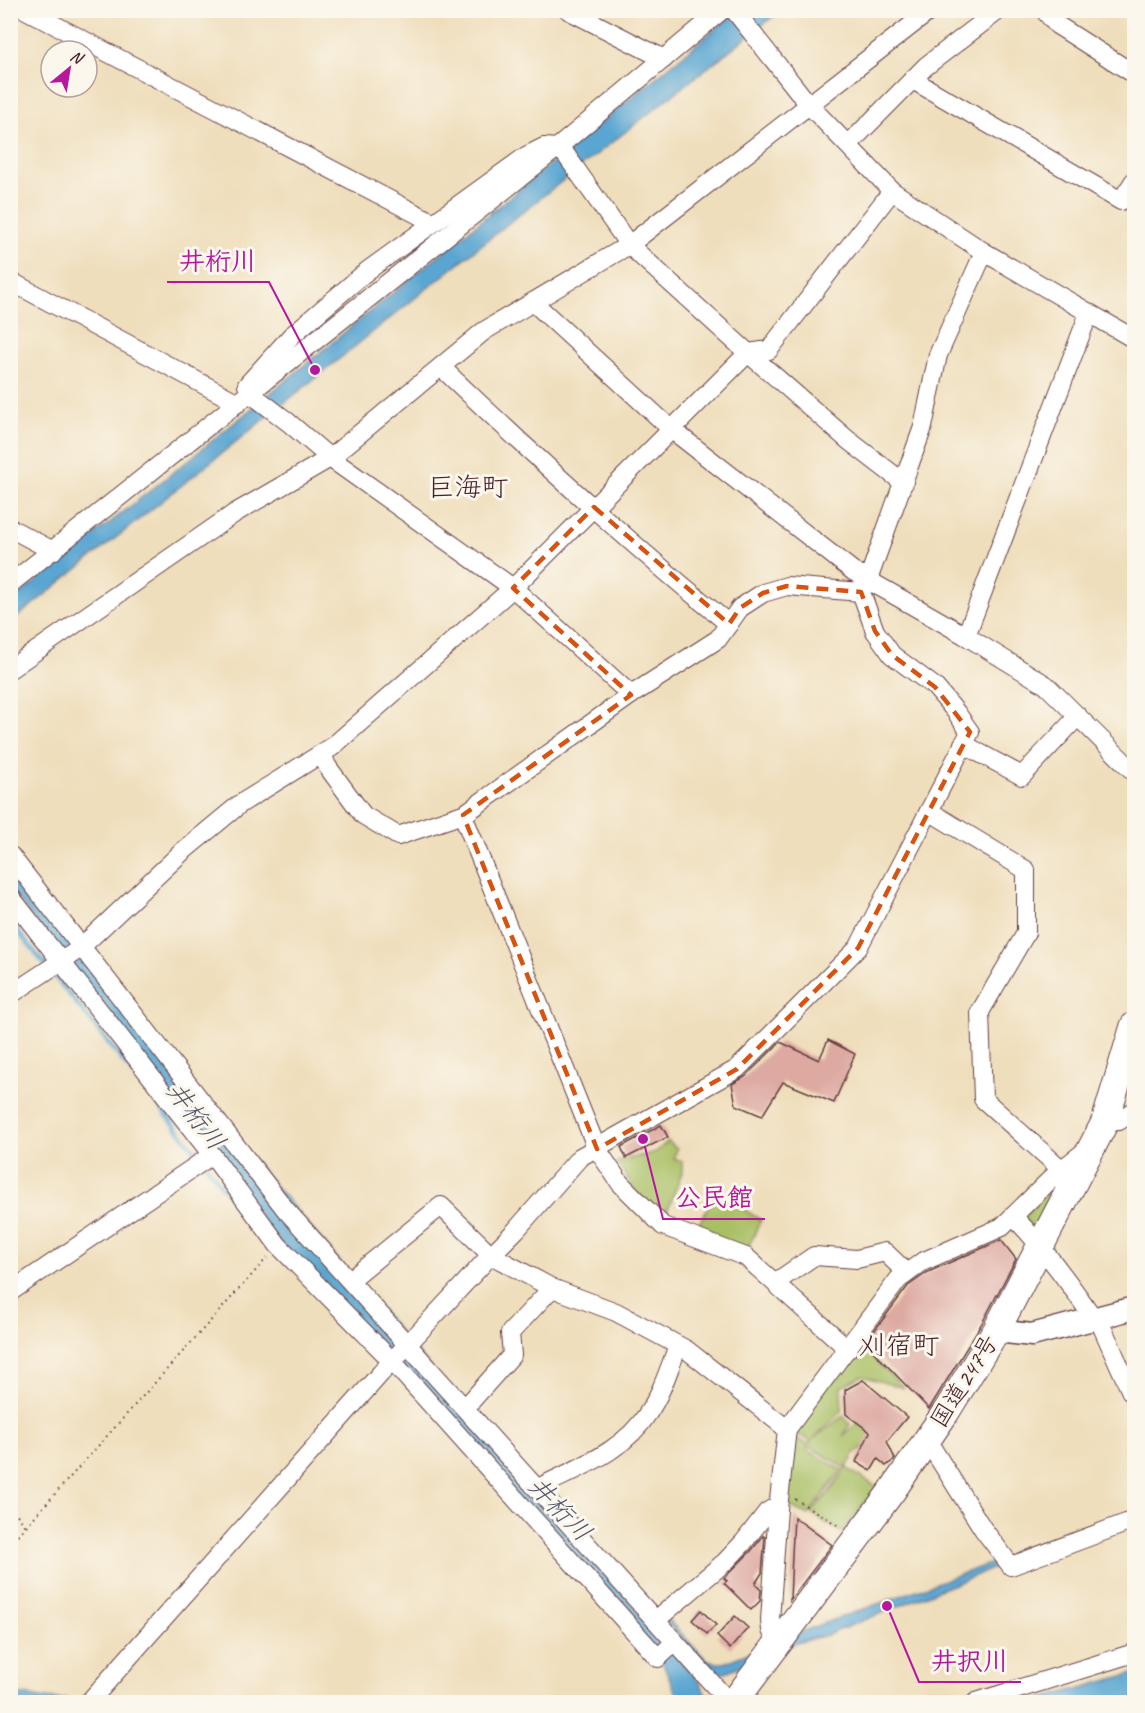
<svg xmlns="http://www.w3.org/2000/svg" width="1145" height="1713" font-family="Caveat,'Klee One',sans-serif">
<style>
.green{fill:#a8bf64;stroke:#796f48;stroke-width:1.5}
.water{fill:#5aa6d2;stroke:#52627e;stroke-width:1.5}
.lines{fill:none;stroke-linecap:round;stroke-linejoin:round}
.stream{stroke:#5aa6d2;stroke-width:4.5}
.building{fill:#dda9a1}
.minor-casing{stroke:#633c41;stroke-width:20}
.major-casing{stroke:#633c41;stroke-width:25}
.highway-casing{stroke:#633c41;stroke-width:29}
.path{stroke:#633c41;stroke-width:2;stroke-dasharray:1.5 4.5;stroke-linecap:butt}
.minor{stroke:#fff;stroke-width:18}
.major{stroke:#fff;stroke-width:22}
.highway{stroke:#fff;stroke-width:27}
.marked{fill:none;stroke:#d8530f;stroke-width:4.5;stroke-dasharray:12 8;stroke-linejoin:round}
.labels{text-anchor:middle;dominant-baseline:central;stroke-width:6;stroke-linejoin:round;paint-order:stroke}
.street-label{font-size:24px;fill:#4a1f2b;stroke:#fbf7ec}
.water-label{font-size:26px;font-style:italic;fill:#50556e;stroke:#fbf7ec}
.quarter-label{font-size:27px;fill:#4a1f2b;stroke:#fbf7ec}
.leader{fill:none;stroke:#b5179e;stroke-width:2}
.callout-dot{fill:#b5179e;stroke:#fbf7ec;stroke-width:2}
.callout-label{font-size:26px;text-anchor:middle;font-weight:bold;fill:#b5179e;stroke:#fbf7ec;stroke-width:6;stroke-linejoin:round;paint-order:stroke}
</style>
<rect width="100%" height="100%" fill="#fbf7ec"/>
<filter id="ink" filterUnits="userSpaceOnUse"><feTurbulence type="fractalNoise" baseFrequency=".0167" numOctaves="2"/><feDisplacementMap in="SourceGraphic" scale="12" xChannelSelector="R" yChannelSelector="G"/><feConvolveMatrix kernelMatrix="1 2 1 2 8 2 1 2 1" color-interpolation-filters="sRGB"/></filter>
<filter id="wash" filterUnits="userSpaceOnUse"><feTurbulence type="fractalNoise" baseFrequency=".008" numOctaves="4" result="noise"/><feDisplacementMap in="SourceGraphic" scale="24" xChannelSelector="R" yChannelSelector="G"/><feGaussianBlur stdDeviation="1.35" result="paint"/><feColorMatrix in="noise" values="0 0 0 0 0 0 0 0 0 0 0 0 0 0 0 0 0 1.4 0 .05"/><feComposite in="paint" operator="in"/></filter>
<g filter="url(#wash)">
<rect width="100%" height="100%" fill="#efdebc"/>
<g class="green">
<path d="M668,1141L677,1149L674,1158L682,1161V1172L665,1217L635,1191L617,1162L656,1152Z"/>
<path d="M1067,1173L1038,1230L1021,1217Z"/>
<path d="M714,1196L740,1207L761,1220L746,1252L693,1234Z"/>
<path d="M860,1346L904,1388L862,1376L841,1387L842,1411L813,1439L843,1416L850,1424L843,1436L872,1410L870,1441L851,1457L852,1459L846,1468L877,1487L842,1533L811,1513L831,1490L846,1468L808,1446L807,1450L842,1470L808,1515L781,1502L788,1436L808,1444L811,1441L790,1431L791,1427Z"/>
</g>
<g class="water">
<path d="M737,11H780L515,218L11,622V601L185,463Z"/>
<path d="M11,866L86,964L700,1683L710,1701L705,1702H670L679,1700L658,1652L280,1242L11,890Z"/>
<path d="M1134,1512L827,1635L796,1643L723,1673L709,1671L638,1589L706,1659L717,1663H723L822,1624Z"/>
<path d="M1134,1673V1702H1031Z"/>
<path d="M10,1693L42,1698L110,1702H11Z"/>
</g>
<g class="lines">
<g class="stream">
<path d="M10,922L47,967"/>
<path d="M52,973L201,1158"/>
<path d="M206,1165L263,1242"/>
</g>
</g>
<g id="blocks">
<g class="building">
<path d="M828,1040L855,1054L834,1103L783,1082L762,1116L736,1105L732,1084L745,1077L780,1042L819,1060Z"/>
<path d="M661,1125L668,1137L626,1158L621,1147Z"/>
<path d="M1001,1240L1016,1259L982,1323L929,1409L865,1343L908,1286L928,1272Z"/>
<path d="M863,1380L907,1417L887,1441L895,1459L886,1466L878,1459L871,1471L856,1462L870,1432L846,1414L845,1390Z"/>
<path d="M794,1517L832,1545L790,1600L792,1555Z"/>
<path d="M763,1536L765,1537L762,1573L755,1584L761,1590L760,1601L751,1610L724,1583L727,1581L724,1578L751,1551Z"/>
<path d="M701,1610L716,1625L707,1634L692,1620Z"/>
<path d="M735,1616L748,1628L730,1649L717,1636Z"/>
</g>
</g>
</g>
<g filter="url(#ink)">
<use href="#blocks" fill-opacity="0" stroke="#633c41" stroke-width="1.5"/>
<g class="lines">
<g class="minor-casing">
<g id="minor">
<path d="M26,10L432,222"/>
<path d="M568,10L664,59"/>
<path d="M734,10L809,105L892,191L984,252L1134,339"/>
<path d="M1044,10L1057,25L1134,74"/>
<path d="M913,80L1121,201L1134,181"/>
<path d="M848,145L926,66L999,10"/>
<path d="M10,281L238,403"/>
<path d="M533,302L671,429L853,571L868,580L923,427L938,355L984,252"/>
<path d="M441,367C534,456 629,543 729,624"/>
<path d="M10,528L53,551"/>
<path d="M10,584L557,148L722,10"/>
<path d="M966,636L1089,313"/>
<path d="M10,669L235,513L330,458L484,331L629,245L931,10"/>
<path d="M631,695L513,588L330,458L288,422L250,393L247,385L291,336L367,271L526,156L544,147L557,148L566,155L629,245L748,353L848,440L904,483"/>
<path d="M963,744L1022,776L1078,716"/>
<path d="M322,754L327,766L363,815L398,836L466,813"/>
<path d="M929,811L1026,870V933L980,1012L983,1099L1061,1169"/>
<path d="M10,855L286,1210L729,1702"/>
<path d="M10,896L212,1155L278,1245L392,1361L658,1658L675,1642"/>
<path d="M10,995L78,950L182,852L240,804L332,747L513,588L748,353L769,350L892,191"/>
<path d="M1105,1122L1119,1121L1134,1111"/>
<path d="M1013,1216C1045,1249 1069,1282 1094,1319"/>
<path d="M350,1280L441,1206L491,1255L552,1288L616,1312L687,1350L787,1429"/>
<path d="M776,1282L814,1256L857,1259L885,1252L907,1273"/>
<path d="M10,1292L212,1155"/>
<path d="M1098,1318L1131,1392L1134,1391"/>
<path d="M848,1349L746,1257L663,1226L620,1183L597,1149L463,815L631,695L718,639L740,608L763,593L787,586L861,592L868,580L966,636L1046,685L1134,772"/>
<path d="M465,1408L512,1355L510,1333L552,1288"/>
<path d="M927,1440L983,1529L1011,1566L1134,1520"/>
<path d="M538,1488C577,1468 624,1452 648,1413C662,1393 669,1368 678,1346"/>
<path d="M656,1620L725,1562L743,1543L767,1512L772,1509H778"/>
<path d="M777,1642L771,1630L770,1620L778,1509L787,1429L898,1280L922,1262L1002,1227L1057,1173L1085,1151"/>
<path d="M89,1702L381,1373L491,1255L516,1230L580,1157L737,1069L858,948L970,732L956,712L935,687L892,655L875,631L861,592"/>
<path d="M976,1702L1134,1653"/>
</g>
</g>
<g class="major-casing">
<path id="major" d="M996,1331L1032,1335L1134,1308"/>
</g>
<g class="highway-casing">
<path id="highway" d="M734,1702L892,1491L946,1412L996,1331L1105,1122L1134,1026"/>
</g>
<g class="path">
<path d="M795,1499L839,1526"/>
<path d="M10,1505L26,1527"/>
<path d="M10,1544L267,1258"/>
</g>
<use href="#minor" class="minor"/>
<use href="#major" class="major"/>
<use href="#highway" class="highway"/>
</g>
</g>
<path class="marked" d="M594,507L729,624L740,608L763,593L787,586L861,592L875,631L892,655L935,687L970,732L858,948L737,1069L597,1149L463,815L631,695L513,588Z"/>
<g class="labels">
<g class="street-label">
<text transform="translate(964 1381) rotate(-58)">国道247号</text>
</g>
<g class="water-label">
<text transform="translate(196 1116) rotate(52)">井桁川</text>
<text transform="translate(560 1509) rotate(46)">井桁川</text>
</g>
<g class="quarter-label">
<text x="468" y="487">巨海町</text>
<text x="899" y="1345">刈宿町</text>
</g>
</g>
<path class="leader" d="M315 370L269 282H167M643 1139L663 1219H765M887 1606L919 1682H1021"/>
<g class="callout-dot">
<circle cx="315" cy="370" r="6"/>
<circle cx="643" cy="1139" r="6"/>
<circle cx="887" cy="1606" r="6"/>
</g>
<g class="callout-label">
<text x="218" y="270">井桁川</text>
<text x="714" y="1206">公民館</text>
<text x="970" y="1670">井択川</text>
</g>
<rect width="1145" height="1713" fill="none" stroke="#fbf7ec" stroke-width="36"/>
<g transform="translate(69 69) rotate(30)"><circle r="28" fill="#fbf7ec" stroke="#b4a19f" stroke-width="1.5"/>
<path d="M0-4.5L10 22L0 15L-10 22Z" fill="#b5179e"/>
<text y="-9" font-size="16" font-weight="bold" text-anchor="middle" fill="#4a1f2b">N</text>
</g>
</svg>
